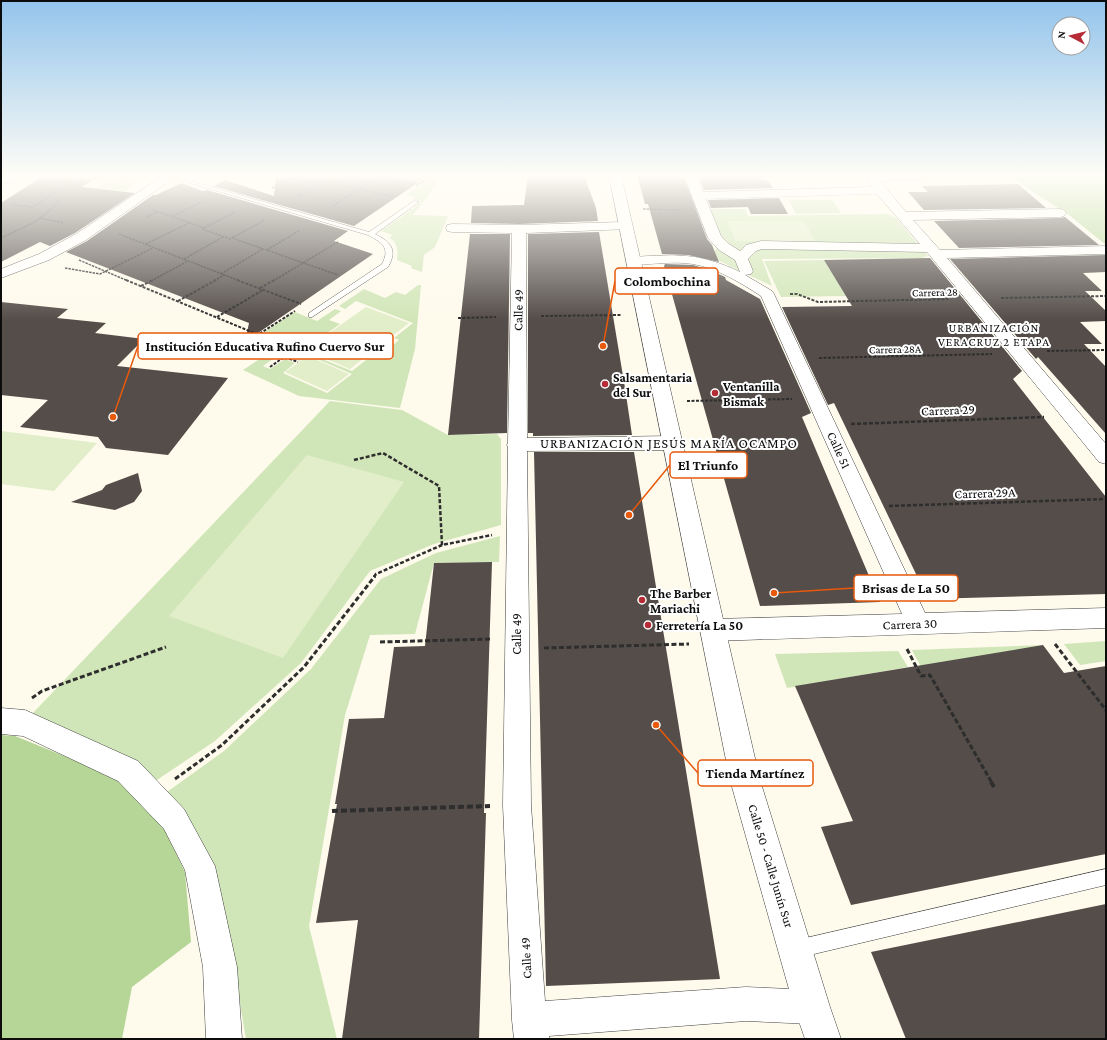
<svg xmlns="http://www.w3.org/2000/svg" width="1107" height="1040" font-family="'Crimson Pro',serif">
<style>
.green{fill:#d1e6b8}
.forest{fill:#b6d698}
.pitch{fill:#e2eec9}
.building{fill:#544d49}
.lines{fill:none;stroke-linecap:round;stroke-linejoin:round}
.service-casing{stroke:#3f3f3f;stroke-width:1}
.minor-casing{stroke:#3f3f3f;stroke-width:1}
.tertiary-casing{stroke:#3f3f3f;stroke-width:1}
.path-far4{stroke:#2e2e2e;stroke-width:1.5;stroke-dasharray:2.5 1;stroke-linecap:butt}
.path-far3{stroke:#2e2e2e;stroke-width:2;stroke-dasharray:3 1.5;stroke-linecap:butt}
.path-far2{stroke:#2e2e2e;stroke-width:2.5;stroke-dasharray:4 2;stroke-linecap:butt}
.path-far1{stroke:#2e2e2e;stroke-width:3;stroke-dasharray:5 2.5;stroke-linecap:butt}
.path{stroke:#2e2e2e;stroke-width:4;stroke-dasharray:6 3;stroke-linecap:butt}
.service{fill:#fff;fill-rule:evenodd}
.minor{fill:#fff;fill-rule:evenodd}
.tertiary{fill:#fff;fill-rule:evenodd}
.poi-dot{fill:#b52b36;stroke:#fff;stroke-width:1.5}
.labels{text-anchor:middle;dominant-baseline:central;stroke-width:4;stroke-linejoin:round;paint-order:stroke}
.far-street-label{font-size:11px;fill:#0c0c0c;stroke:#fff}
.far-neighbourhood-label{font-size:12px;letter-spacing:1px;fill:#0c0c0c;stroke:#fff}
.street-label{font-size:13px;fill:#0c0c0c;stroke:#fff}
.poi-label{font-size:13px;font-weight:bold;fill:#0c0c0c;stroke:#fff;text-anchor:start}
.neighbourhood-label{font-size:14px;letter-spacing:1px;fill:#0c0c0c;stroke:#fff}
.leader{fill:none;stroke:#e8590c;stroke-width:1.5}
.callout-dot{fill:#e8590c;stroke:#fff;stroke-width:1.5}
.callout{fill:#fff;stroke:#e8590c;stroke-width:1.5}
.callout-label{font-size:14px;text-anchor:middle;font-weight:bold;fill:#0c0c0c}
</style>
<rect width="100%" height="100%" fill="#fefaec"/>
<g class="green">
<path d="M124,175H146L132,184L125,191L95,188Z"/>
<path d="M413,175H441L437,184L413,215L448,216L435,247L424,255L422,272L411,268L412,266L397,260C398,252 398,242 389,238L393,235L381,231L422,202L412,199L414,197L406,195L426,180L411,176Z"/>
<path d="M789,200H832L841,213L796,214Z"/>
<path d="M713,209H745L748,216L888,214L896,218L928,256L922,258L762,259L772,286L711,257L717,247L704,213Z"/>
<path d="M824,260L846,296L781,297L764,261Z"/>
<path d="M418,285H421L415,349L400,408L299,396L243,370L278,347L289,352L283,356L279,355L263,366L270,369L285,359L295,363L283,373L327,393L352,374L308,355L300,361L289,356L301,347L305,349L302,351L352,371L375,353L381,355L399,340L394,338L413,323L356,301L345,309L339,306L364,289L385,298L396,292L405,295Z"/>
<path d="M335,309L341,311L329,320L340,324L308,347L300,344L293,349L260,335L295,312L317,321Z"/>
<path d="M330,401L402,410L448,435L497,434L501,439V525L434,544L370,571L301,663L215,741L154,782L31,715Z"/>
<path d="M500,536L499,562L434,563L415,634L370,635L345,715L309,926L337,1039H246L233,962L167,792L224,751L311,669L381,579L436,553Z"/>
<path d="M1106,641V661L1080,665L1064,644Z"/>
<path d="M1043,645L922,669L912,650Z"/>
<path d="M898,651L908,667L787,688L775,654Z"/>
</g>
<g class="forest">
<path d="M1011,175H1106V245L1069,215L1021,184Z"/>
<path d="M1,735L15,736L116,777L164,828L185,872L191,942L132,987L122,1039H1Z"/>
</g>
<g class="pitch">
<path d="M728,221L805,222L815,242L735,241Z"/>
<path d="M366,307L409,323L350,369L305,350Z"/>
<path d="M308,356L349,374L327,391L285,372Z"/>
<path d="M1,431L97,443L54,491L1,484Z"/>
<path d="M307,455L404,482L283,658L169,616Z"/>
</g>
<g class="building">
<path d="M276,175H388L419,182L354,226L213,186L225,180L274,196Z"/>
<path d="M528,175H584L596,208L598,221L519,224L471,223L472,206L524,205Z"/>
<path d="M637,175H683L707,239L712,245L719,262L688,255L662,254L648,204H645Z"/>
<path d="M698,175H759L763,180H768L773,188L704,190Z"/>
<path d="M43,176L92,180L82,187L135,193L75,233L50,246L40,242L1,262V203Z"/>
<path d="M181,183L203,191L207,190L348,231L334,241L373,254L245,342L249,323L66,252L87,241L153,195H156Z"/>
<path d="M1018,184L1046,208L924,210L908,192H928L922,186Z"/>
<path d="M779,198L788,214H751L748,207L711,208L708,200Z"/>
<path d="M1065,217L1099,245L959,248L934,221L1060,218Z"/>
<path d="M599,232L625,388L632,435L533,436V433H528V234Z"/>
<path d="M470,234H510L507,433L448,435Z"/>
<path d="M1106,255V272L1083,273L1102,291H1085L1106,311V321L1080,322L1102,344H1084L1106,367V434L1038,357L1036,359L950,259Z"/>
<path d="M930,258L1022,371L1013,379L1106,497V594L928,599L834,403L828,405L782,307L852,306L824,260Z"/>
<path d="M665,264L693,265L710,270L725,277L726,280L760,299L811,413L802,417L880,602L760,606L675,305L664,266Z"/>
<path d="M1,302L68,309L57,318L106,323L95,333L144,339L117,366L228,378L168,455L106,448L98,437L20,427L48,400L1,395Z"/>
<path d="M534,452H634L720,979L546,986Z"/>
<path d="M138,473L142,491L134,502L115,510L71,502L102,490L106,485Z"/>
<path d="M492,562L484,813H486L479,1039H342L358,920L316,923L337,804H335L349,719L384,718L394,647L425,646L434,563Z"/>
<path d="M1043,645L1064,673L1106,666V854L851,905L821,827L853,821L795,686Z"/>
<path d="M1106,904V1039H906L871,952Z"/>
</g>
<g class="lines">
<g class="service-casing">
<g id="service">
<path d="M169,175L369,232L414,201L419,202L375,234C391,242 398,250 388,267L312,317H309V313L382,264C391,247 381,242 368,235L169,177Z"/>
<path d="M1106,869V885L797,958L791,955L788,949L791,943L797,940Z"/>
</g>
</g>
<g class="minor-casing">
<g id="minor">
<path d="M8,175H24L22,177L1,185V177Z"/>
<path d="M684,175H696L703,192L872,187L866,178L871,175H946L944,177L940,178L880,181L906,212L1060,209L1064,210L1066,213L1064,216L1060,217L913,220L940,250L1106,246L1105,254L947,258L1106,444V464L1099,462L927,252L762,249L756,251L748,259L753,271L751,274L745,275L772,291L774,294L925,613L1106,608V628L713,641L705,638L701,630L705,622L713,619L902,614L761,296C741,283 717,268 693,264C674,261 654,264 634,265L629,264L627,261L629,258L634,257C677,254 700,253 740,272L735,260L719,250L708,238ZM877,194L920,244L761,241L746,245L740,251L729,244L721,236L706,199Z"/>
<path d="M625,222L630,223L631,226L630,229L526,233L527,438L673,436L680,438L682,443L680,448L673,450L527,451L531,805L545,1001L746,987L812,990L824,995L829,1007L824,1019L812,1024L746,1021L549,1036L550,1039H514L512,1020L503,805L508,447L507,445L508,442L512,233L452,232L447,231L446,228L447,225L452,224L519,225Z"/>
<path d="M1,708L25,710L138,761L184,809L215,866L237,967L242,1039H206L203,967L185,870L164,829L118,781L23,736L1,734Z"/>
</g>
</g>
<g class="tertiary-casing">
<g id="tertiary">
<path d="M164,175H178L86,240L49,260L1,278V269L39,254L76,234Z"/>
<path d="M609,175H621L760,780L830,1007L841,1039H805L794,1007L730,780Z"/>
</g>
</g>
<g class="path-far4">
<path d="M398,175L424,181"/>
<path d="M235,178L242,175"/>
<path d="M326,181L393,197"/>
<path d="M416,186L424,181"/>
<path d="M272,188L290,178L318,185L335,175"/>
<path d="M298,197L318,185"/>
<path d="M12,205L33,207L76,178L97,179L104,175"/>
<path d="M333,206L381,175"/>
<path d="M643,209L682,210"/>
<path d="M153,210L204,228"/>
<path d="M173,216L202,202"/>
<path d="M147,217L157,212"/>
<path d="M40,218L64,223"/>
<path d="M204,228L235,212"/>
<path d="M202,229L230,239L265,220"/>
<path d="M119,234L240,281"/>
<path d="M1,238L35,222L60,202L56,200"/>
<path d="M232,238L338,275"/>
<path d="M146,244L189,223"/>
<path d="M267,250L300,230"/>
<path d="M184,259L223,237"/>
<path d="M79,260L128,281"/>
<path d="M65,268L100,274L153,248"/>
<path d="M221,274L263,249"/>
<path d="M151,281L188,261"/>
<path d="M214,281L224,275"/>
<path d="M273,281L338,242"/>
</g>
<g class="path-far3">
<path d="M126,280L259,335"/>
<path d="M237,280L301,304"/>
<path d="M141,286L153,280"/>
<path d="M260,288L274,280"/>
<path d="M790,294H797L818,302L948,299"/>
<path d="M1001,298L1106,296"/>
<path d="M178,301L216,280"/>
<path d="M541,316L622,315"/>
<path d="M217,317L263,290"/>
<path d="M458,318L496,317"/>
<path d="M256,336L295,311"/>
<path d="M257,337L293,351"/>
<path d="M1047,351L1106,350"/>
<path d="M285,357L298,362"/>
<path d="M819,358L992,354"/>
<path d="M270,367L301,345"/>
<path d="M687,401L792,399"/>
</g>
<g class="path-far2">
<path d="M851,424L1044,417"/>
<path d="M354,460L383,453L439,486L442,545L492,535"/>
<path d="M889,506L1106,499"/>
<path d="M374,577L376,574L442,545"/>
</g>
<g class="path-far1">
<path d="M380,642L492,639"/>
<path d="M1055,644L1106,710"/>
<path d="M544,648L689,644"/>
<path d="M907,649L921,676L930,675L992,783"/>
<path d="M32,698L42,691L166,647"/>
<path d="M175,779L222,745L304,667L375,576"/>
</g>
<g class="path">
<path d="M991,782L994,787"/>
<path d="M332,811L490,806"/>
</g>
<use href="#service" class="service"/>
<use href="#minor" class="minor"/>
<use href="#tertiary" class="tertiary"/>
</g>
<linearGradient id="sky" x2="0" y2="1"><stop stop-color="#93c4ec"/><stop offset="0.55" stop-color="#fffdf6"/><stop offset="1" stop-color="#fffdf6" stop-opacity="0"/></linearGradient>
<rect width="1107" height="320" fill="url(#sky)"/>
<g class="poi-dot">
<circle cx="605" cy="384" r="4"/>
<circle cx="715" cy="393" r="4"/>
<circle cx="642" cy="600" r="4"/>
<circle cx="648" cy="625" r="4"/>
</g>
<g class="labels">
<g class="far-street-label">
<text transform="translate(935 292) rotate(-1)">Carrera 28</text>
<text transform="translate(895 349) rotate(-1)">Carrera 28A</text>
</g>
<g class="far-neighbourhood-label">
<text x="994" y="328">URBANIZACIÓN<tspan x="994" dy="14">VERACRUZ 2 ETAPA</tspan></text>
</g>
<g class="street-label">
<text transform="translate(518 310) rotate(-89)">Calle 49</text>
<text transform="translate(948 410) rotate(-2)">Carrera 29</text>
<text transform="translate(839 450) rotate(65)">Calle 51</text>
<text transform="translate(985 493) rotate(-2)">Carrera 29A</text>
<text transform="translate(910 624) rotate(-2)">Carrera 30</text>
<text transform="translate(516 634) rotate(-90)">Calle 49</text>
<text transform="translate(771 866) rotate(73)">Calle 50 - Calle Junín Sur</text>
<text transform="translate(526 958) rotate(-93)">Calle 49</text>
</g>
<g class="poi-label">
<text x="613" y="377">Salsamentaria<tspan x="613" dy="15">del Sur</tspan></text>
<text x="723" y="386">Ventanilla<tspan x="723" dy="15">Bismak</tspan></text>
<text x="650" y="593">The Barber<tspan x="650" dy="15">Mariachi</tspan></text>
<text x="656" y="625">Ferretería La 50</text>
</g>
<g class="neighbourhood-label">
<text x="669" y="443">URBANIZACIÓN JESÚS MARÍA OCAMPO</text>
</g>
</g>
<path class="leader" d="M603 346L615 281M113 417L138 346M629 515L670 465M774 593L854 588M656 725L698 773"/>
<g class="callout-dot">
<circle cx="603" cy="346" r="4"/>
<circle cx="113" cy="417" r="4"/>
<circle cx="629" cy="515" r="4"/>
<circle cx="774" cy="593" r="4"/>
<circle cx="656" cy="725" r="4"/>
</g>
<g class="callout">
<rect x="615" y="268" width="103" height="26" rx="4"/>
<rect x="138" y="333" width="255" height="26" rx="4"/>
<rect x="670" y="452" width="77" height="26" rx="4"/>
<rect x="854" y="575" width="104" height="26" rx="4"/>
<rect x="698" y="760" width="115" height="26" rx="4"/>
</g>
<g class="callout-label">
<text x="667" y="286">Colombochina</text>
<text x="265" y="351">Institución Educativa Rufino Cuervo Sur</text>
<text x="708" y="470">El Triunfo</text>
<text x="906" y="593">Brisas de La 50</text>
<text x="755" y="778">Tienda Martínez</text>
</g>
<rect width="1107" height="1040" fill="none" stroke="#0c0c0c" stroke-width="4"/>
<g transform="translate(1071 36) rotate(277)"><circle r="19" fill="#ffffff" stroke="#9e9e9e"/>
<path d="M0-3L7 15L0 10L-7 15Z" fill="#b52b36"/>
<text y="-6" font-size="11" font-weight="bold" text-anchor="middle" fill="#0c0c0c">N</text>
</g>
</svg>
